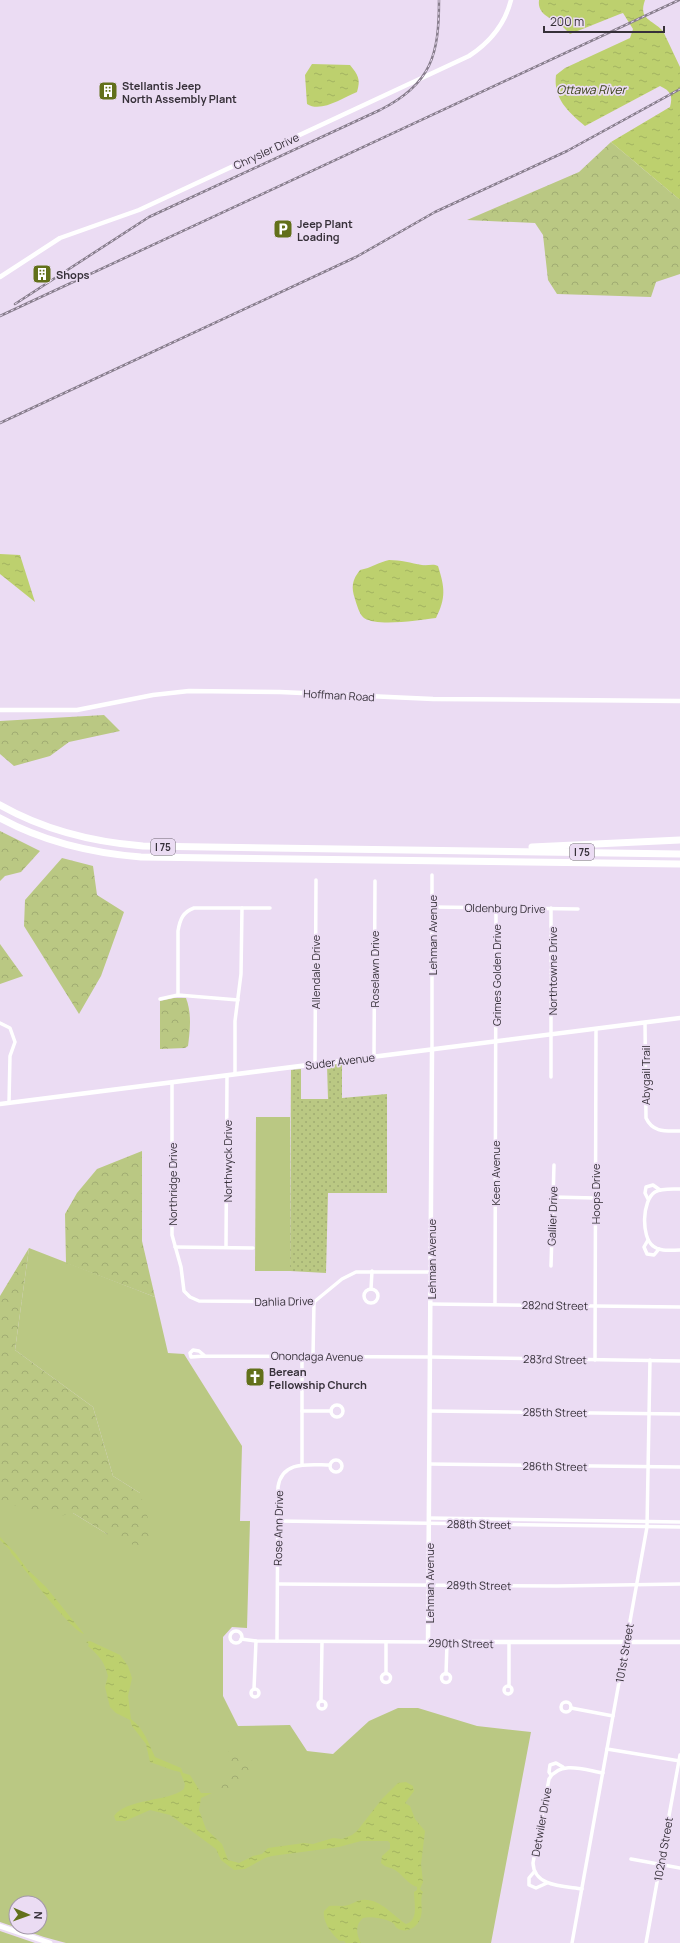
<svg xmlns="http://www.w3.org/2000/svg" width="680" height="1943" font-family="Manrope,sans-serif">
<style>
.grass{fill:#bac883;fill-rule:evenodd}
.forest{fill:url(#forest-crowns)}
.park{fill:url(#park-dots)}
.water{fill:url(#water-ripples)}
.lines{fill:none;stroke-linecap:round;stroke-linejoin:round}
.minor{stroke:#fff;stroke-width:3.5}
.tertiary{stroke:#fff;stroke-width:4.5}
.secondary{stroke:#fff;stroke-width:5}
.motorway{stroke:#fff;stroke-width:7}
.rail-casing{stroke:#877d8c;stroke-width:2.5}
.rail{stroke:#ebdcf3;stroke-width:1;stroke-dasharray:3;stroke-linecap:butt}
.labels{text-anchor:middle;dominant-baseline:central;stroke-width:3.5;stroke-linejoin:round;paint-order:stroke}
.shield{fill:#ebdcf3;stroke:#6c6471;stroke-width:1}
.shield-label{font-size:10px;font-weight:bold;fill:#363039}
.poi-label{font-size:11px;font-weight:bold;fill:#363039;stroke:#ebdcf3;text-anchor:start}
.street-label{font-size:11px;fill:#363039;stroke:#ebdcf3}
.water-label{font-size:12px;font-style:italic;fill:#3a4119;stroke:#ebdcf3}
</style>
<defs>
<pattern id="forest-crowns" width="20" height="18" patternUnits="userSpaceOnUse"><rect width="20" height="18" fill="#bac883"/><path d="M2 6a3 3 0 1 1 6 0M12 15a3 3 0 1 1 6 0" fill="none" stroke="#a0ac72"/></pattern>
<pattern id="park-dots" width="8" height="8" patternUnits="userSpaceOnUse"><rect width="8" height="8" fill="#bac883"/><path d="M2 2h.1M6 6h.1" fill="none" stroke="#a0ac72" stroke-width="1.8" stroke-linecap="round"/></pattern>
<pattern id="water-ripples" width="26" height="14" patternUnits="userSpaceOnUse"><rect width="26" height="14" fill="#bdd06e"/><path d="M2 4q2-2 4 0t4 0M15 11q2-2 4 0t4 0" fill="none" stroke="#a3b360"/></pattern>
</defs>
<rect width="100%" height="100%" fill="#ebdcf3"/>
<g class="grass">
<path d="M256,1117H290V1271H255Z"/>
<path d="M29,1248L155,1297L168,1353L184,1354L242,1446L240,1521H250L247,1628L232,1627L223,1637V1696L238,1726L290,1725L307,1751L333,1754L369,1721L398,1708H418L477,1726L531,1732L491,1943H66L44,1937L0,1922V1496L73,1513L107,1534L140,1493L113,1476L93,1407L15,1350ZM16,1903H40V1927H16Z"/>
<path d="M0,1931L35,1943H0Z"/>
</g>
<g class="forest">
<path d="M611,142L680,200V274L656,282L651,297L557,294L548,280L543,235L535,223L467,220L579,172Z"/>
<path d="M104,715L120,731L69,742L50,756L14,766L0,754V721Z"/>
<path d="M0,831L40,851L21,872L5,876L0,881Z"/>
<path d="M62,858L93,866L97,895L124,912L101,976L79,1014L24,926L25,900Z"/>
<path d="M0,944L23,976L0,984Z"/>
<path d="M174,998H186C192,1014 190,1030 188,1046L185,1048L160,1049V1001Z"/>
<path d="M142,1151V1241L155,1297L66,1263L65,1214L77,1193L97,1169Z"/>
<path d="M29,1248L15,1350L93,1407L113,1476L140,1493L154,1537L148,1551L107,1534L73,1513L60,1516L0,1502V1296Z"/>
<path d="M232,1746L249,1758L261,1771C244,1780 225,1794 205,1791L211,1790L212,1782L218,1783L231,1777C235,1767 225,1758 230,1747Z"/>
</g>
<path class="park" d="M342,1064V1098L387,1094V1193H328L326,1273L290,1271L291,1070L301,1069V1099H328L327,1065Z"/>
<g class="water">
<path d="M539,0H645C638,20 652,19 663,31L680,67V200L611,142L670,107C673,96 671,91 660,86L585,126C568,112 553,98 556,75L565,68L630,38L633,29L623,13L620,14L570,34C567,31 564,28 561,25C552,18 537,15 539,0Z"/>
<path d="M312,64L350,65C358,75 361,79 357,92C342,98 321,113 307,104L305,75Z"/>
<path d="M0,554L20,555L35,602L0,574Z"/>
<path d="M389,560C401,560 411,563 422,565C428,566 433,563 438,566C445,588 446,598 436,618C419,620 378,627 364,618C359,614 357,605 355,599C351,587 352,580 360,570C371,568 379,562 389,560Z"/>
<path d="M0,1537L16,1554L27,1569L46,1587L84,1634C72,1631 28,1574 18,1561L11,1553L10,1550L0,1540Z"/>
<path d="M90,1641L120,1655L128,1666L132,1678L128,1696L131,1719C144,1729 148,1742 155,1757L181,1768L183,1773L190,1775L201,1793H212L201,1798L199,1810L206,1829L222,1844L228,1860L239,1863L253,1856L262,1854L268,1848L304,1843L313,1844L333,1838L342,1839L352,1835L357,1831L382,1799L398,1783L406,1782L413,1786L414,1791L405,1803L410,1806L415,1819L425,1831L421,1864L423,1882L420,1889L423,1892C419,1900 424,1910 420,1919C417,1928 405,1934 397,1928C395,1927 395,1924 393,1923C387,1919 371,1916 363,1918C355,1925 356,1934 361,1943H346L344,1941H340C332,1935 322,1921 324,1911L329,1906C335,1905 342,1907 348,1905C353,1904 357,1900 362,1900C380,1898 393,1916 406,1924C419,1920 414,1903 414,1892L417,1890V1887C407,1884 402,1873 393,1869C388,1867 385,1867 381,1863L382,1856L390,1849V1843L388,1841H361L339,1847L272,1856L265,1858L245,1869L234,1870L221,1860L216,1849L170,1815L150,1810L125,1821H116L114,1816C127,1798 168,1802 184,1789L185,1784L180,1772L172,1770L150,1762L146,1744L132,1726L130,1720L116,1713L110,1707L105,1687L108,1676C104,1661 100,1657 88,1646L89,1644L86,1642Z"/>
</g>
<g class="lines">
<g class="minor">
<path d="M432,875V1050"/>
<path d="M432,907L578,909"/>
<path d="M178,995V931C180,919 183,912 194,908H270"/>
<path d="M160,999L178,995L238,1000"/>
<path d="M0,1023L10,1028L15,1042L10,1056L9,1103"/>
<path d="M645,1023L646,1118C653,1133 666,1131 680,1131"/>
<path d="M374,1057L375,881"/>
<path d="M315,1064L316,880"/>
<path d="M235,1074V1021L241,974L242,908"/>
<path d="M551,1077V908"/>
<path d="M172,1082V1235L181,1267L184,1291L190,1297L199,1301L314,1302L342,1279L356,1272H431"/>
<path d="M680,1189C672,1189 662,1188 655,1192C642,1200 641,1237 653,1246C660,1252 671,1250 680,1250"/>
<path d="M553,1197L595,1198"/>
<path d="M648,1199L645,1193L646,1187L653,1185L660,1190"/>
<path d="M648,1240L644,1247L647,1254L654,1255L659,1249"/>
<path d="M175,1247L253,1248"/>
<path d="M226,1247L227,1075"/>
<path d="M551,1266L554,1165"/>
<path d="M371,1289L372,1271"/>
<circle cx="371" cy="1296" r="7"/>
<path d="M430,1304L680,1307"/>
<path d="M495,1304L496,908"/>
<path d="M205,1356L191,1357L190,1353L193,1350L199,1351L205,1356L430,1357"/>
<path d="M313,1356L314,1302"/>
<path d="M430,1357L680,1361"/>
<path d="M595,1360L596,1029"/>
<circle cx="337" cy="1411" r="6"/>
<path d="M302,1411H331"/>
<path d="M430,1411L680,1414"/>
<circle cx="336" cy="1466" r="6"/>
<path d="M429,1464L680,1467"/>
<path d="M302,1465V1356"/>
<path d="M429,1518L680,1522"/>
<path d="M278,1521L680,1527"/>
<path d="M278,1584L557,1586L680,1584"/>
<circle cx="236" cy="1637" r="6"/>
<path d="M241,1639L256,1641L428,1642"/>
<path d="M277,1641L278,1487C282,1460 309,1465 330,1465"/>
<path d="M386,1673V1642"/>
<circle cx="446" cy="1678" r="4.5"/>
<circle cx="386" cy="1678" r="4.5"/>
<path d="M446,1674L447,1643"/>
<path d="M509,1686V1644"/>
<circle cx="508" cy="1690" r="4"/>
<circle cx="255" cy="1693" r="4"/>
<path d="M254,1689L256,1641"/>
<circle cx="322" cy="1705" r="4"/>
<path d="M321,1701L322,1642"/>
<circle cx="566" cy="1707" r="5"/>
<path d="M571,1708L613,1716"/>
<path d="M607,1749L680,1761"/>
<path d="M551,1775L549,1772L550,1765L556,1763L563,1767"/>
<path d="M631,1859L680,1868"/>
<path d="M534,1872L529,1878V1885L536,1888L547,1883"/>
<path d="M582,1889C564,1886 534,1887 533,1863L549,1779C560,1760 585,1770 603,1773"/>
<path d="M572,1943L647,1527L650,1360"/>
<path d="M646,1943L680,1755"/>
</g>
<g class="tertiary">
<path d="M0,277L60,238L139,210L469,56C489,43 505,24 511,0"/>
<path d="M0,710H77L153,695L189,691L280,692L433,699L680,701"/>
<path d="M432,1050L428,1642H680"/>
<path d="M0,1104L680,1018"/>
</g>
<path class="secondary" d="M0,1926L50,1943"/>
<g class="motorway">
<path d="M0,805C44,830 93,842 143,846L680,854"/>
<path d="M0,818C44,842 92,853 141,857L680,864"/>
<path d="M532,847L680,840"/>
</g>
<g class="rail-casing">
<g id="rail">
<path d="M15,304L149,217L380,110C432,84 439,54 439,0"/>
<path d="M0,316L679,0"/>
<path d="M0,423L356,257L435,212L567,151L680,89"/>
</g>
</g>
<use href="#rail" class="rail"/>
</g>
<defs>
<g id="building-square" transform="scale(1)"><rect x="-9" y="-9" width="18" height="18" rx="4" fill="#62701a" stroke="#ebdcf3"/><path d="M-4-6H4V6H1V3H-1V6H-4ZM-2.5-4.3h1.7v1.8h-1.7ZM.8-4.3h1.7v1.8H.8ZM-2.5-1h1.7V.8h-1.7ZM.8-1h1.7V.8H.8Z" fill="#fff"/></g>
<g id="parking-square" transform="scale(1)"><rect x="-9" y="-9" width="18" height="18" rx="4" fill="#62701a" stroke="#ebdcf3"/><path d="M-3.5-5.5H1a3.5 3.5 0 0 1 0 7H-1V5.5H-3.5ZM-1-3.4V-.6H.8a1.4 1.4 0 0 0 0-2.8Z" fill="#fff"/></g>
<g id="church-square" transform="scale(1)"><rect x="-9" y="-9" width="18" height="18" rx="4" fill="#62701a" stroke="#ebdcf3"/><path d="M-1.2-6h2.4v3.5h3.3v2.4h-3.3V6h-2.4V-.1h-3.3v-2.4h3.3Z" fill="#fff"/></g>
</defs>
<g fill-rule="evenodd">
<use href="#building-square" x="108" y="91"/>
<use href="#parking-square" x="283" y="229"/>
<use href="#building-square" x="42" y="274"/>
<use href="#church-square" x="255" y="1377"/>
</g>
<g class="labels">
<g class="shield">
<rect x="151" y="839" width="24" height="16" rx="3"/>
<rect x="570" y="844" width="24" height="16" rx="3"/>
</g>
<g class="shield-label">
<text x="163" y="847">I 75</text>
<text x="582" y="852">I 75</text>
</g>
<g class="poi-label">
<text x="122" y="85">Stellantis Jeep<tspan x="122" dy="13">North Assembly Plant</tspan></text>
<text x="297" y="223">Jeep Plant<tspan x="297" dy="13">Loading</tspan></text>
<text x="56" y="274">Shops</text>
<text x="269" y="1371">Berean<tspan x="269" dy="13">Fellowship Church</tspan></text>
</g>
<g class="street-label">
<text transform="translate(266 151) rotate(-25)">Chrysler Drive</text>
<text transform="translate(339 695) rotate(3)">Hoffman Road</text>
<text transform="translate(505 908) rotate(1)">Oldenburg Drive</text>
<text transform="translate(432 935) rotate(-90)">Lehman Avenue</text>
<text transform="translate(374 969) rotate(-90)">Roselawn Drive</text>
<text transform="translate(552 971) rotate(-90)">Northtowne Drive</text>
<text transform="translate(315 972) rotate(-90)">Allendale Drive</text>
<text transform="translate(496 975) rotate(-90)">Grimes Golden Drive</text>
<text transform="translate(340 1061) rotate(-7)">Suder Avenue</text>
<text transform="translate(645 1075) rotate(-90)">Abygail Trail</text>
<text transform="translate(227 1161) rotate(-90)">Northwyck Drive</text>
<text transform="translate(495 1173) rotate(-90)">Keen Avenue</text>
<text transform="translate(172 1184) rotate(-90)">Northridge Drive</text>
<text transform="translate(595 1194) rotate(-90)">Hoops Drive</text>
<text transform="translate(552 1216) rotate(-88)">Gallier Drive</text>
<text transform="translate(431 1259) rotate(-90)">Lehman Avenue</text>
<text transform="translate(284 1301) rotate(-1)">Dahlia Drive</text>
<text transform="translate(555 1305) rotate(1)">282nd Street</text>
<text transform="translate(317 1356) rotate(1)">Onondaga Avenue</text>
<text transform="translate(555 1359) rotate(1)">283rd Street</text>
<text transform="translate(555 1412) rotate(1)">285th Street</text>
<text transform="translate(555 1466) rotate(1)">286th Street</text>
<text transform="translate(479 1524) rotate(1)">288th Street</text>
<text transform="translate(278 1528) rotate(-89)">Rose Ann Drive</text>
<text transform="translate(429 1583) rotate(-90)">Lehman Avenue</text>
<text transform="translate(479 1585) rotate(1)">289th Street</text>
<text transform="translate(461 1643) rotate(1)">290th Street</text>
<text transform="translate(624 1653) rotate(-80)">101st Street</text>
<text transform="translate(541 1822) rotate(-80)">Detwiler Drive</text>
<text transform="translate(663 1849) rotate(-80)">102nd Street</text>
</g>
<g class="water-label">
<text x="591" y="89">Ottawa River</text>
</g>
</g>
<g transform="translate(28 1915) rotate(92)"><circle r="19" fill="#ebdcf3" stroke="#a397a9"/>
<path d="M0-3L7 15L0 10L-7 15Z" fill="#62701a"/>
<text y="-6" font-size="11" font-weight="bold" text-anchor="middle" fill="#363039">N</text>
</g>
<path d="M544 26v6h120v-6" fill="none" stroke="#363039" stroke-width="2"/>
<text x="550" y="26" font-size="12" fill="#363039" stroke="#ebdcf3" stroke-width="3" paint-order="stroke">200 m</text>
</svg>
